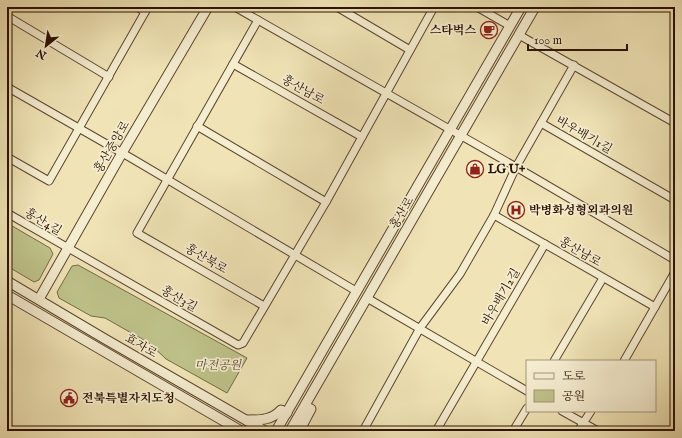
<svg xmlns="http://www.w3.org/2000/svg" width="682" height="438" font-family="'IM FELL English','Noto Serif KR',serif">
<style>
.green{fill:#bec28a;stroke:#746a46}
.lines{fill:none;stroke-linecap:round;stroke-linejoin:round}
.minor-casing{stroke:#5c462e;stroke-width:9}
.tertiary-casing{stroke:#5c462e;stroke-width:11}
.minor{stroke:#f5edd0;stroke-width:7}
.tertiary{stroke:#f5edd0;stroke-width:9}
.labels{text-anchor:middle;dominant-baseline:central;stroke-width:3.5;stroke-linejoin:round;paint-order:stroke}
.poi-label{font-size:12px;font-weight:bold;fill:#2a1101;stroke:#f5edd0;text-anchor:start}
.street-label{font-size:12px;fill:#2a1101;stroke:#f5edd0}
.park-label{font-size:12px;font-style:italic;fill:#5e4f31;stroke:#f5edd0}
</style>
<rect width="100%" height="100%" fill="#f0e4b6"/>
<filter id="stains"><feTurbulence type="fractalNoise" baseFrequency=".005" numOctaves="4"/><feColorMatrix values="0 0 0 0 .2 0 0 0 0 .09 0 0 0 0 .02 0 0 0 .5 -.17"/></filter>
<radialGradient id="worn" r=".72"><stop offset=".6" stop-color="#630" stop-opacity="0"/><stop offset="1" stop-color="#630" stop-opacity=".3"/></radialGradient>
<g class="green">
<path d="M7,223L50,248L53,254L39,280L34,282L7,266Z"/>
<path d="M78,265L247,358L227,393L166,359L149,343L105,318L91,316L59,298L57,292L72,266Z"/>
</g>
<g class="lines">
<g class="minor-casing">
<g id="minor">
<path d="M137,7L145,12"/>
<path d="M235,7L516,167L675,260"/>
<path d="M337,7L410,50"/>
<path d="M477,7L510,26"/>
<path d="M7,16L109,77"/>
<path d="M258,20L137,233L264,306"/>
<path d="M519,35L675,123"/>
<path d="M233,64L362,137"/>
<path d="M7,87L131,158L356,291"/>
<path d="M541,123L675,200"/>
<path d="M197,126L326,202"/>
<path d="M7,157L49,181L148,7"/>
<path d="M7,213L238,345L243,343L326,202L434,7"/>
<path d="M494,215L655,307"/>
<path d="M367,298L527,391"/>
<path d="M554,361L603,278"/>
<path d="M624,361L675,272"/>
<path d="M562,411L598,431"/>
<path d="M363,431L420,328L460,274L494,215L516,167L574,65"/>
<path d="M436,431L545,244"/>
<path d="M513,431L527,408"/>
<path d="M578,431L591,411"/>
</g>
</g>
<g class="tertiary-casing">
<g id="tertiary">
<path d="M7,281L105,339L265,431"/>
<path d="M7,295L241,431"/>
<path d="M39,299L122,153L208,7"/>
<path d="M248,420C261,420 272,420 281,410L287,413"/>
<path d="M276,431L521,7"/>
<path d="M290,431L535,7"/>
<path d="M300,431L302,426L311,409L305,406"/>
</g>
</g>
<use href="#minor" class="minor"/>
<use href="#tertiary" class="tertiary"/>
</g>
<defs>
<g id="cafe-ring" transform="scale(0.9)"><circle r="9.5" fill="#f5edd0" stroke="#8f2418" stroke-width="1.5"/><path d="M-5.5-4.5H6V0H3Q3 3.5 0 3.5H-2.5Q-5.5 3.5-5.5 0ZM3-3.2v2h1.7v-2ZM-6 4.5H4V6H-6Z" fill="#8f2418"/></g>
<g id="shop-ring" transform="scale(0.9)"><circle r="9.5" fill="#f5edd0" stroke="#8f2418" stroke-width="1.5"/><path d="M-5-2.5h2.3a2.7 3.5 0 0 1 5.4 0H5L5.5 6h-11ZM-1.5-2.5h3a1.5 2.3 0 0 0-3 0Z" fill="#8f2418"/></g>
<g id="hospital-ring" transform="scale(0.9)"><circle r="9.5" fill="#f5edd0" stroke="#8f2418" stroke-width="1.5"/><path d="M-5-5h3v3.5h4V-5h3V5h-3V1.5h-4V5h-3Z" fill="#8f2418"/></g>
<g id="civic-ring" transform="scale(0.9)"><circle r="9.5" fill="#f5edd0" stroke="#8f2418" stroke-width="1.5"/><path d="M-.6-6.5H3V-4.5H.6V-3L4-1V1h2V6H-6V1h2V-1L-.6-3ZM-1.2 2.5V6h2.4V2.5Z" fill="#8f2418"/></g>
</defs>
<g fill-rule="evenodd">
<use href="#cafe-ring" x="489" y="30"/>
<use href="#shop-ring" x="475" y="169"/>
<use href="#hospital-ring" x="516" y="210"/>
<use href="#civic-ring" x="69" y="398"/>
</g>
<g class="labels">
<g class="poi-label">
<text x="476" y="30" text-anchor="end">스타벅스</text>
<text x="488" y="169">LG U+</text>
<text x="529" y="210">박병화성형외과의원</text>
<text x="82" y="398">전북특별자치도청</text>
</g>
<g class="street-label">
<text transform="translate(303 90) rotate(29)">홍산남로</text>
<text transform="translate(584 135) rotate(30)">바우배기1길</text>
<text transform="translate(112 147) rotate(-60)">홍산중앙로</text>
<text transform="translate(402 213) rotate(-60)">홍산로</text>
<text transform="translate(43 222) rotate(30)">홍산4길</text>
<text transform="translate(580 252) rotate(30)">홍산남로</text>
<text transform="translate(206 259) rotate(30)">홍산북로</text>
<text transform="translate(501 297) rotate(-60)">바우배기2길</text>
<text transform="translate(179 299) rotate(29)">홍산3길</text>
<text transform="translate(141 346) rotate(30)">효자로</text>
</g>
<g class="park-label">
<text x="218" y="365">마전공원</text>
</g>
</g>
<rect width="682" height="438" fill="none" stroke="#f0e4b6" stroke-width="24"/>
<rect x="8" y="8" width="666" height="422" fill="none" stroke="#2a1101" stroke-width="2"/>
<rect x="12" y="12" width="658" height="414" fill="none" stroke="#2a1101"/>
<rect x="526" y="360" width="130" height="52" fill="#f5edd0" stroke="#a4957d"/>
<rect x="534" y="373" width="20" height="6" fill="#f5edd0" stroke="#a4957d"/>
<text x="562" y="380" font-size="12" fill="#2a1101">도로</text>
<rect x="534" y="390" width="20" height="12" fill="#bec28a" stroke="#a4957d"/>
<text x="562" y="400" font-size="12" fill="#2a1101">공원</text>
<g transform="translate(46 46) rotate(210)" stroke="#f5edd0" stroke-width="3" paint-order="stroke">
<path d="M0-3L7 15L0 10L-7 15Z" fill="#2a1101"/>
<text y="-6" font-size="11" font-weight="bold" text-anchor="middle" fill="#2a1101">N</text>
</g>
<path d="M528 44v6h99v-6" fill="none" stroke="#2a1101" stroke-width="2"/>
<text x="534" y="44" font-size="12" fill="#2a1101" stroke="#f5edd0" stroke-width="3" paint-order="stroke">100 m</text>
<rect width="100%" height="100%" filter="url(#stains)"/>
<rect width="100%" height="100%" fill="url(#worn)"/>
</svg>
